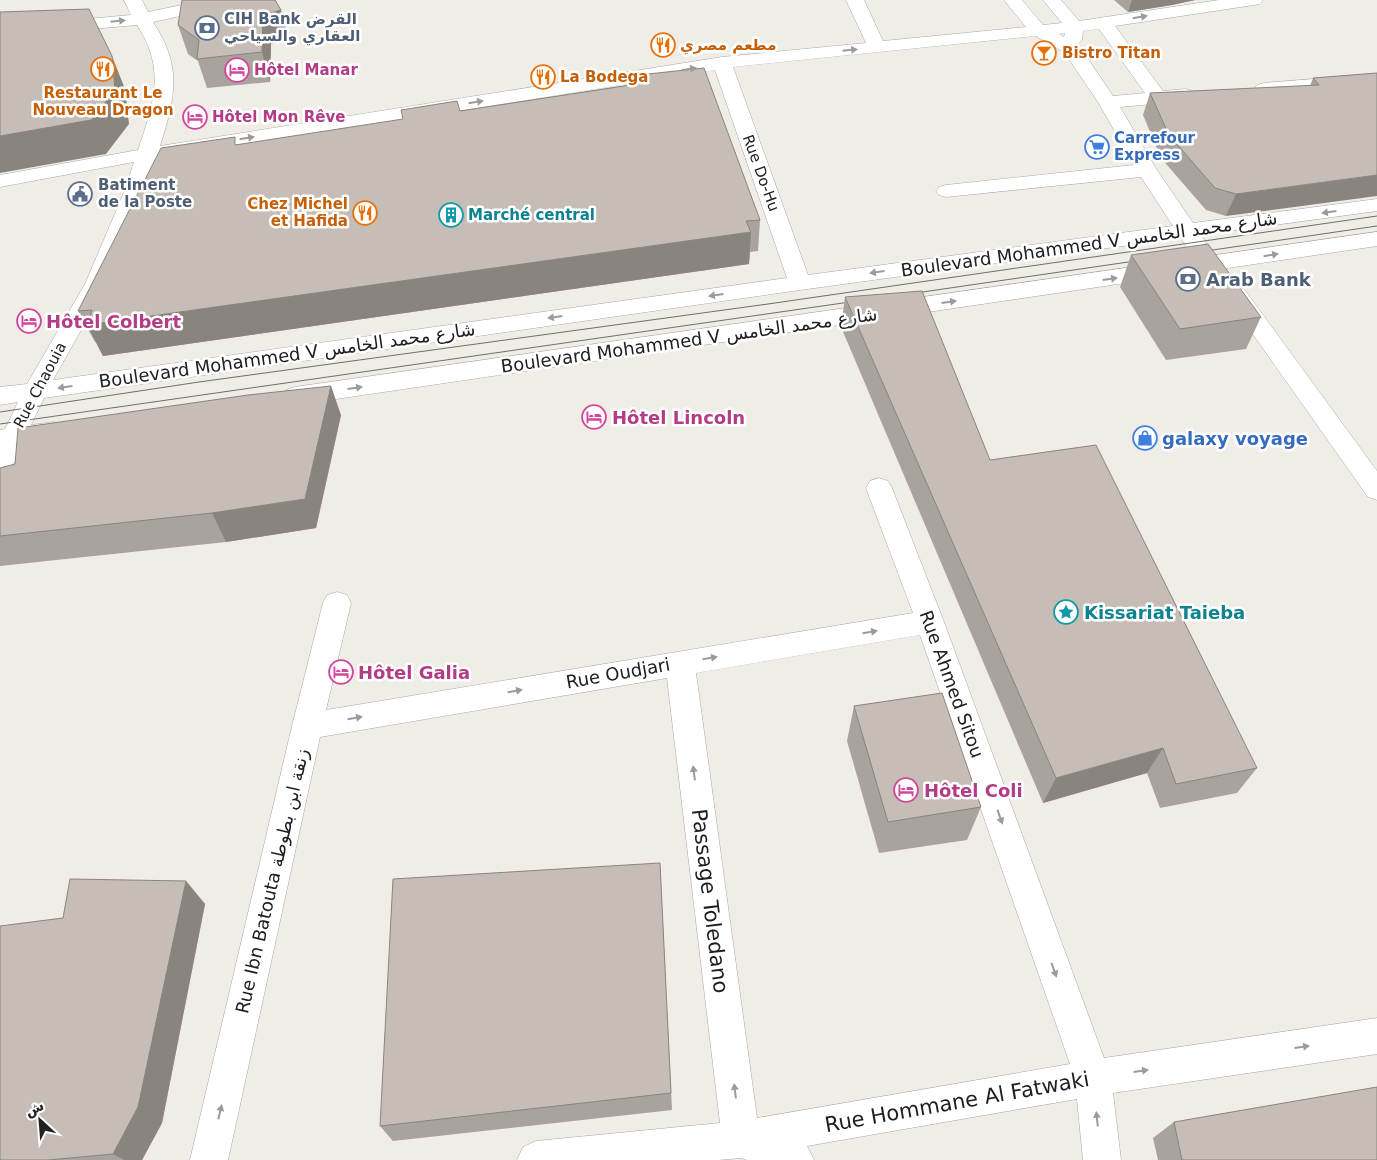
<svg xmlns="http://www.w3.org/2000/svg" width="1377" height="1160" font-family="'DejaVu Sans','Noto Naskh Arabic',sans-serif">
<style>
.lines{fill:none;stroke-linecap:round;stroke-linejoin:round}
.minor-casing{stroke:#a7a7a7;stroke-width:1}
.minor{fill:#fff;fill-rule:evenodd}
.tram{stroke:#6e6e6e;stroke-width:1}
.wall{fill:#a9a39d}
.shaded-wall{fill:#8a847f}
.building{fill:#c5bdb6;stroke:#8a847f}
.oneway{fill:#9b9b9b}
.labels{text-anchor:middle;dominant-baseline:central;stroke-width:5;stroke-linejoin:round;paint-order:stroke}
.far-service-label{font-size:15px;font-weight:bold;fill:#4e5e75;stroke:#fff;text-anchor:start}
.far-food-label{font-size:15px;font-weight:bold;fill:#c56008;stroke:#fff;text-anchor:start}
.far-hotel-label{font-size:15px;font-weight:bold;fill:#b23c85;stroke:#fff;text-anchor:start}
.far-shop-label{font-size:15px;font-weight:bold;fill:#366cbe;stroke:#fff;text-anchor:start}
.far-street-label{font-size:15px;fill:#202020;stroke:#fff}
.far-culture-label{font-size:15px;font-weight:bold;fill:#0d838f;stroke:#fff;text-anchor:start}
.street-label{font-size:18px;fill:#202020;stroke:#fff}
.service-label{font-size:18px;font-weight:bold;fill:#4e5e75;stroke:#fff;text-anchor:start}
.hotel-label{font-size:18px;font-weight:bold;fill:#b23c85;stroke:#fff;text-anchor:start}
.shop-label{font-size:18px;font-weight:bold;fill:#366cbe;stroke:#fff;text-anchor:start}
.culture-label{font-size:18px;font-weight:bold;fill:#0d838f;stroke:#fff;text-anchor:start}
.near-street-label{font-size:21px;fill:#202020;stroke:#fff}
</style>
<rect width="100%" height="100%" fill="#f0ede7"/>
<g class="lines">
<g class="minor-casing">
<g id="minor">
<path d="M124,0H142L148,12L206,0H239L236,4L153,22C183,67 175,98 160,146L722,57L866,43L846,0H864L883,41L1026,27L1004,0H1022L1043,25L1062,23L1043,0H1061L1079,21L1219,0H1263L1260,4L1254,5L1115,26L1163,91L1186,89L1193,91L1196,95L1193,99L1186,101L1120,107L1157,170L1193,223L1377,199V211L1201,235L1206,243L1203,248L1195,250L1187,248L1181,238L800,290L44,398L31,425L54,422L63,425L66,431L63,437L23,445L9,473L0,475V430L5,429L18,402L0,405V387L27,384L85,284L125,190L134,162L0,187V175L138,150C154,103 166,69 137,25L0,37V27L131,15ZM1099,29L1145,93L1113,96L1078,44L1082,40L1083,31ZM1065,33L1064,37L1059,34ZM1036,36L1064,52L1098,102L1134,165L946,185L939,187L936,191L939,195L946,197L1141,177L1173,226L808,275L733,67ZM715,70L787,278L53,380L107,284L145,190L156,159Z"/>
<path d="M1377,74V86L1264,95L1257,93L1254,89L1257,85L1264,83Z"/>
<path d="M1377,232V246L295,405L286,402L283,396L286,390L295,387Z"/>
<path d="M1236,287L1244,289L1377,471V500L1368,497L1228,299L1225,294L1228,289Z"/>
<path d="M879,478L888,481L892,488L944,622L1104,1058L1377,1018V1054L1113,1093L1121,1160H1083L1077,1099L807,1146L814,1160H747L741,1158L718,1160H517L523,1147L536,1141L720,1123L667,678L320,737L228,1160H190L292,726L323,603L327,595L337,592L347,595L351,603L326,710L913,613L866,488L870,481ZM920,635L1070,1064L757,1118L696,673Z"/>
</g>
</g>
<use href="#minor" class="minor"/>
<g class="tram">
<path d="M1199,252L1377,226"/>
<path d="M909,294L1142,260"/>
<path d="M0,412L199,382L768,304L1377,216"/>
<path d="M0,424L857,301"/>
</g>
</g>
<g class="wall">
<path d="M1114,0H1195L1172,5L1128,12Z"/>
<path d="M178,25L289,40L271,44L270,82L207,88L198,61L188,54Z"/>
<path d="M1377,73L1226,216L1206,210L1161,158L1143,115L1150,93L1310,86L1313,78Z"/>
<path d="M648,74L760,220L758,251L750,252L749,264L103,356L96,342H95L78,311L460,111L648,82Z"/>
<path d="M1131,255L1261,317L1246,349L1166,360L1120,287Z"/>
<path d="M845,297L990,460L1257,768L1237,793L1160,808L1147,773L1043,803L841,327Z"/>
<path d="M341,415L316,528L226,542L0,566V468L15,464Z"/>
<path d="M854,706L981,807L967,840L879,853L847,741Z"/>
<path d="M660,863L672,1110L393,1141L380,1126Z"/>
<path d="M186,881L205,904L162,1123L142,1160H0L63,918Z"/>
<path d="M1174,1122L1377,1160H1158L1153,1138Z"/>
</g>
<g class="shaded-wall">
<path d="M1132,0H1195L1172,5L1128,12Z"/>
<path d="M281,10L289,40L271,44L270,82L262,52L263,15Z"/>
<path d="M112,56L125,89L129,124L106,154L0,173V136Z"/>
<path d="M1377,175V196L1226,216L1236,194Z"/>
<path d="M751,232L749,264L103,356L87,325Z"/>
<path d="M331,386L341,415L316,528L226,542L212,513Z"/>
<path d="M1163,748L1147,773L1043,803L1056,778Z"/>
<path d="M186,881L205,904L162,1123L142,1160H124L113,1154Z"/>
</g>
<g class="building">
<path d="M182,0H275L281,10L263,15L262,52L197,59L199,40L178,25Z"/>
<path d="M89,9L112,56L115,90L91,120L0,136V12Z"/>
<path d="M704,68L760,220L746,221L751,232L87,325L92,310L78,311L161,148L235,137V145L403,119L401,110L457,101L460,111L650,82L648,74Z"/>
<path d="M1377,73V175L1236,194L1215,188L1169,135L1150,93L1319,85L1313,78Z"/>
<path d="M1208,244L1261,317L1180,329L1131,255Z"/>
<path d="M922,291L990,460L1096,445L1257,768L1176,784L1163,748L1056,778L845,297Z"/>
<path d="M331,386L305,499L212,513L0,536V468L15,464L18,428L248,395Z"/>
<path d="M942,693L981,807L888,822L854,706Z"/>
<path d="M660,863L671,1093L380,1126L393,879Z"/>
<path d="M70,879L186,881L138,1107L113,1154L48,1160H0V926L63,918Z"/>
<path d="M1377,1087V1160H1182L1174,1122Z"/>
</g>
<defs><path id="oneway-solid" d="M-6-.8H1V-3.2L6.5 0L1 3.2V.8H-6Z" transform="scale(1.25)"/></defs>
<g class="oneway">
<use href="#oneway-solid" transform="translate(1140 17) rotate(-9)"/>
<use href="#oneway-solid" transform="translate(118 21) rotate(-6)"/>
<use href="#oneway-solid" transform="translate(850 50) rotate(-6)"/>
<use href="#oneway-solid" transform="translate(689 69) rotate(-9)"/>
<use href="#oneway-solid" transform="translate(476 102) rotate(-9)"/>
<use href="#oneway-solid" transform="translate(247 138) rotate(-9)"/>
<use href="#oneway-solid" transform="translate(1329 212) rotate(172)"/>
<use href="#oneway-solid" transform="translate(1271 255) rotate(-9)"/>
<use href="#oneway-solid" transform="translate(877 272) rotate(172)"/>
<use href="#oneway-solid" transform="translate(1110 279) rotate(-8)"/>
<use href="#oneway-solid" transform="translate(716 295) rotate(172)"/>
<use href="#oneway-solid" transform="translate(949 302) rotate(-8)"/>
<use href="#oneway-solid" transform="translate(555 317) rotate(172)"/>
<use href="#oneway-solid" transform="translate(65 387) rotate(172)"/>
<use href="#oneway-solid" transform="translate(355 388) rotate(-8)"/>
<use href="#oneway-solid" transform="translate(870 632) rotate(-9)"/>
<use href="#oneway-solid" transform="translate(710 658) rotate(-9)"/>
<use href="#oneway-solid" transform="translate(515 691) rotate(-10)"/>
<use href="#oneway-solid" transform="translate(355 718) rotate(-10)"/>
<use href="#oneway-solid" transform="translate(694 773) rotate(-97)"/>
<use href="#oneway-solid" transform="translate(1000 817) rotate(70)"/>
<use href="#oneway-solid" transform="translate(1054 970) rotate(70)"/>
<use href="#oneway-solid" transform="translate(1302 1047) rotate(-8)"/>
<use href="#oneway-solid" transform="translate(1141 1071) rotate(-8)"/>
<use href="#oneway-solid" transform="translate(735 1091) rotate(-97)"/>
<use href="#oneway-solid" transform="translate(220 1112) rotate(-77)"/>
<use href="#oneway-solid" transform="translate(1097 1119) rotate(-96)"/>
</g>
<defs>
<g id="bank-ring" transform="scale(1.25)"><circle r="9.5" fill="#fff" stroke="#5c6f8a" stroke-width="1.5"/><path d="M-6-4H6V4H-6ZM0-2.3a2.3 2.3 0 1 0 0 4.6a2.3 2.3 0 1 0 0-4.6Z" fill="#5c6f8a"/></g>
<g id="restaurant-ring" transform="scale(1.25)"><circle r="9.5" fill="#fff" stroke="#e8710a" stroke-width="1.5"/><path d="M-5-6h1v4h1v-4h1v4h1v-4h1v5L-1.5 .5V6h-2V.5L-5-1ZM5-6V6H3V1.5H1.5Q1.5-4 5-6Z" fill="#e8710a"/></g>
<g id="bar-ring" transform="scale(1.25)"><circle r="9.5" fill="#fff" stroke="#e8710a" stroke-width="1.5"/><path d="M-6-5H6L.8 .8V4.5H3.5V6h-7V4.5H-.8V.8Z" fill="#e8710a"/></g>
<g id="hotel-ring" transform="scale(1.25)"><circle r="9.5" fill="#fff" stroke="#d1479c" stroke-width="1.5"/><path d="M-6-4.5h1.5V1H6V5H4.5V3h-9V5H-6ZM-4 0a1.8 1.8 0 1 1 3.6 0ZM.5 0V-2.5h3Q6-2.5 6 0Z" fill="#d1479c"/></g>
<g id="supermarket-ring" transform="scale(1.25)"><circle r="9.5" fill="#fff" stroke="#3f7fe0" stroke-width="1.5"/><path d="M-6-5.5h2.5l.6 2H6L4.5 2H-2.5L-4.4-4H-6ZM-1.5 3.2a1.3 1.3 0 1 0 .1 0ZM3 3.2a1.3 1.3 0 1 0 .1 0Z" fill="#3f7fe0"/></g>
<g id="civic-ring" transform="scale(1.25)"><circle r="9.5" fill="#fff" stroke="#5c6f8a" stroke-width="1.5"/><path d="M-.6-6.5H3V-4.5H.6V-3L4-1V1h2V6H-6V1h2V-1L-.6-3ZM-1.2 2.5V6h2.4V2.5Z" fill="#5c6f8a"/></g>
<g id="building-ring" transform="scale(1.25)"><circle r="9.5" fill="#fff" stroke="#0f9aa8" stroke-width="1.5"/><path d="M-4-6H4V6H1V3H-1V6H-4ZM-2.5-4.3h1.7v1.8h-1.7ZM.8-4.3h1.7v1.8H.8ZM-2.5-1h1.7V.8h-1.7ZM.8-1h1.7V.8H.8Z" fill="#0f9aa8"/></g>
<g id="shop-ring" transform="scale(1.25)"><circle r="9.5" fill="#fff" stroke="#3f7fe0" stroke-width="1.5"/><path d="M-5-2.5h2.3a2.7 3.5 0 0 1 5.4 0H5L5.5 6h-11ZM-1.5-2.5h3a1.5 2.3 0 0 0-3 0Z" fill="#3f7fe0"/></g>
<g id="sight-ring" transform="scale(1.25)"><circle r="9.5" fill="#fff" stroke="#0f9aa8" stroke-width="1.5"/><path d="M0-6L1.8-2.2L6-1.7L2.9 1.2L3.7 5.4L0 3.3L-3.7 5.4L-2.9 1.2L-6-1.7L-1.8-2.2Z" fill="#0f9aa8"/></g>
</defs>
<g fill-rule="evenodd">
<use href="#bank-ring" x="207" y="28"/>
<use href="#restaurant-ring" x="663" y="45"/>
<use href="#bar-ring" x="1044" y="53"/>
<use href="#restaurant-ring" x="103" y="69"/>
<use href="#hotel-ring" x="237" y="70"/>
<use href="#restaurant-ring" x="543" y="77"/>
<use href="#hotel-ring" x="195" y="117"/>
<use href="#supermarket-ring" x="1097" y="147"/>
<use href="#civic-ring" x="80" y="194"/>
<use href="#restaurant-ring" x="365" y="213"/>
<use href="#building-ring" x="451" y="215"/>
<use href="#bank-ring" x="1188" y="279"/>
<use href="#hotel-ring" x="29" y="321"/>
<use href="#hotel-ring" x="594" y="417"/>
<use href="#shop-ring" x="1145" y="438"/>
<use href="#sight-ring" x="1066" y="612"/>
<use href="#hotel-ring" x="341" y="672"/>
<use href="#hotel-ring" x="906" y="790"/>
</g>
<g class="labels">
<g class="far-service-label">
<text x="224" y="19">CIH Bank القرض<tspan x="224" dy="17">العقاري والسياحي</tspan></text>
<text x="98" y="185">Batiment<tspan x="98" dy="17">de la Poste</tspan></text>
</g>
<g class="far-food-label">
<text x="680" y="45">مطعم مصري</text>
<text x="1062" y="53">Bistro Titan</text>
<text x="560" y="77">La Bodega</text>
<text x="103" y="93" text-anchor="middle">Restaurant Le<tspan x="103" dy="17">Nouveau Dragon</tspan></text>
<text x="348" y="204" text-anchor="end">Chez Michel<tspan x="348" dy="17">et Hafida</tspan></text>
</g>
<g class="far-hotel-label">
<text x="254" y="70">Hôtel Manar</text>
<text x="212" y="117">Hôtel Mon Rêve</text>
</g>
<g class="far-shop-label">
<text x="1114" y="138">Carrefour<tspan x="1114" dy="17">Express</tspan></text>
</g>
<g class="far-street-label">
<text transform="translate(761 173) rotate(70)">Rue Do-Hu</text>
<text transform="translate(40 385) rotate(-62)">Rue Chaouia</text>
</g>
<g class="far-culture-label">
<text x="468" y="215">Marché central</text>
</g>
<g class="street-label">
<text transform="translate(1089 244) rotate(-8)">Boulevard Mohammed V شارع محمد الخامس</text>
<text transform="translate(689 340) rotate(-8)">Boulevard Mohammed V شارع محمد الخامس</text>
<text transform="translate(287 355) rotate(-8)">Boulevard Mohammed V شارع محمد الخامس</text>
<text transform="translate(618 673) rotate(-10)">Rue Oudjari</text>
<text transform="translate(952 684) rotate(70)">Rue Ahmed Sitou</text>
<text transform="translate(272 881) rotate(-77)">Rue Ibn Batouta زنقة ابن بطوطة</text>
</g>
<g class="service-label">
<text x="1206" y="279">Arab Bank</text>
</g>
<g class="hotel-label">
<text x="46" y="321">Hôtel Colbert</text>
<text x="612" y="417">Hôtel Lincoln</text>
<text x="358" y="672">Hôtel Galia</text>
<text x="924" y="790">Hôtel Coli</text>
</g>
<g class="shop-label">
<text x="1162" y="438">galaxy voyage</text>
</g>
<g class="culture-label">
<text x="1084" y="612">Kissariat Taieba</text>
</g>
<g class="near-street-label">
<text transform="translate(710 901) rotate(83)">Passage Toledano</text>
<text transform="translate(957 1102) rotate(-10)">Rue Hommane Al Fatwaki</text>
</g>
</g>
<g transform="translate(40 1120) rotate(334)" stroke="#ffffff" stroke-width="4" paint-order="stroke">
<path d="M0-4L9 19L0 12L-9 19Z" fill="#202020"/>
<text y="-8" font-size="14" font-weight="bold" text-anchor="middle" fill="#202020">ش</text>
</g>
</svg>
